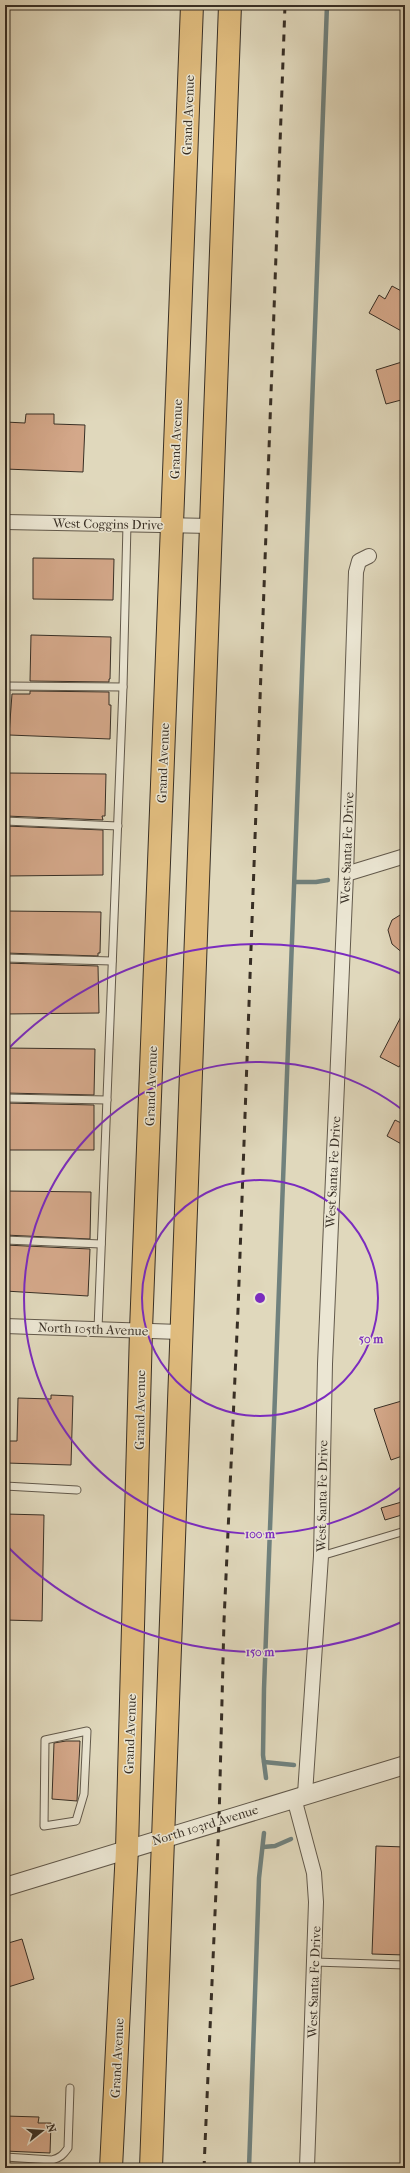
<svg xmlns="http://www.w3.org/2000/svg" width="410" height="2173" font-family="'IM FELL French Canon',serif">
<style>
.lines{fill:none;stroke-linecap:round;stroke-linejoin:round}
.stream{stroke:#70817d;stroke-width:4.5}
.building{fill:#d4a88a;stroke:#382f25}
.service-casing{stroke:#62594b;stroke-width:9}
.minor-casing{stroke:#62594b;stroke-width:16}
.tertiary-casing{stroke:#62594b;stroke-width:20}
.trunk-casing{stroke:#382f25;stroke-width:24}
.service{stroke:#ebe6d3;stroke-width:7}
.minor{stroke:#ebe6d3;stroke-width:14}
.tertiary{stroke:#ebe6d3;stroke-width:18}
.trunk{stroke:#e0bc7e;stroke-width:22}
.rail{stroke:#382f25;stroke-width:3;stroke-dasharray:7 7;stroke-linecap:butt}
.ring{fill:none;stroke:#7b2cbf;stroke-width:2}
.labels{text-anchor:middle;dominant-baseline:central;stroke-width:3;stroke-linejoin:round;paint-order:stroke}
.street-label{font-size:13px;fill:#382f25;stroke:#ebe6d3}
.centre{fill:#7b2cbf;stroke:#ebe6d3;stroke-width:2}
.ring-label{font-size:12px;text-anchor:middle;font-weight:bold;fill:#7b2cbf;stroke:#ebe6d3;stroke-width:3;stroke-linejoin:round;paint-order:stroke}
</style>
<rect width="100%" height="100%" fill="#e0d8bc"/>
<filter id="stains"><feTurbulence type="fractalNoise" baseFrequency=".005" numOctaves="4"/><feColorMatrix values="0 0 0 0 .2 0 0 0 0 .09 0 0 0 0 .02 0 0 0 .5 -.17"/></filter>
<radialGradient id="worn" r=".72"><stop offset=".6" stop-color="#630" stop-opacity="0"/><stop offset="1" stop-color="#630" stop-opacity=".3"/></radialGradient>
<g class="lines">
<g class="stream">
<path d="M295,882H316L328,880"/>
<path d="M264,1762L294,1765"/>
<path d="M266,1778L263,1755L264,1689L327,5"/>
<path d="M263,1847L275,1846L291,1839"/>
<path d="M249,2168L259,1878L264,1833"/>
</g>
</g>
<g class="building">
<path d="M392,286L405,293V333L369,313L379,295L385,299Z"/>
<path d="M405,361V399L386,404L376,370Z"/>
<path d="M26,414H54V424L85,425L83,472L5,469V422L25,423Z"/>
<path d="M33,558L114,559L113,600L33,599Z"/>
<path d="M31,635L111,637L110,679H109V682L30,681Z"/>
<path d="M30,691L109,692V705H111L110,739L9,735L12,694H30Z"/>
<path d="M6,773L106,774L105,816H102L103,820L6,816Z"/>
<path d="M6,826L103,830V875L5,876Z"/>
<path d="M5,911L101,912L100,953H98V956L5,953Z"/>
<path d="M405,912V955L392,944L388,930L392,920Z"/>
<path d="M5,963L98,966L99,1013L5,1014Z"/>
<path d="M405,1009V1057L399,1067L380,1057Z"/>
<path d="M5,1048L95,1049L94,1095L5,1093Z"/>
<path d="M5,1103L94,1105V1150H5Z"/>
<path d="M395,1120L405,1125V1146L387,1136Z"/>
<path d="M5,1191L91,1192L90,1239L5,1235Z"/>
<path d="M5,1245L90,1249L88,1296L5,1291Z"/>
<path d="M51,1395L73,1396L71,1465L6,1463V1441H17L18,1398L51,1399Z"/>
<path d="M405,1400V1455L391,1460L374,1409Z"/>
<path d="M405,1501V1514L385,1520L381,1508Z"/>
<path d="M5,1514L44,1515L42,1621L5,1620Z"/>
<path d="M66,1741H80L77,1801L52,1799L54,1743Z"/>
<path d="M376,1846L405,1847V1955L372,1954Z"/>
<path d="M22,1939L34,1979L5,1988V1944Z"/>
<path d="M5,2116L39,2117L38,2123H51L50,2153L5,2151Z"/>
</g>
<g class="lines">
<g class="service-casing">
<g id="service">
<path d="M132,5H133"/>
<path d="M5,686L123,687"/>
<path d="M5,821L118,826"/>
<path d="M5,958L112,961"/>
<path d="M5,1098L107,1100"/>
<path d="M5,1240L101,1244"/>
<path d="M98,1329L123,687L127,524"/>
<path d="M5,1486L77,1490"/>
<path d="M321,1556L405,1531"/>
<path d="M87,1731L84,1794L76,1821L44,1826L45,1740Z"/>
<path d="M315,1962L405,1965"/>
<path d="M5,2157L52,2160C60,2158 63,2155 68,2148L70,2088"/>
</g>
</g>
<g class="minor-casing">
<g id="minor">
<path d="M5,522L212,526"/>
<path d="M346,874L405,856"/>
<path d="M5,1326L180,1332"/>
<path d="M305,1794L321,1556L325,1364L346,874L356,572L359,561L369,556"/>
<path d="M294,1798L314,1873L316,1902L307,2168"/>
</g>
</g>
<g class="tertiary-casing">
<path id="tertiary" d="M5,1887L405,1765"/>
</g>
<g class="trunk-casing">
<g id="trunk">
<path d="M111,2168L127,1849L141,1330L192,5"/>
<path d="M151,2168L230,5"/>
</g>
</g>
<use href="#service" class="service"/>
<use href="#minor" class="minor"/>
<use href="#tertiary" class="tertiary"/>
<use href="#trunk" class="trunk"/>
<path class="rail" d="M204,2168L219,1821L224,1621L238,1310L285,5"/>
</g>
<g class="ring">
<circle cx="260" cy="1298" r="118"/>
<path d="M404 1485A236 236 0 1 1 404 1111"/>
<path d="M404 1621A354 354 0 0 1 5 1544M5 1052A354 354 0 0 1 404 975"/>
</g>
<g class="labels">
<g class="street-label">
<text transform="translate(188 115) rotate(-88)">Grand Avenue</text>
<text transform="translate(176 439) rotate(-88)">Grand Avenue</text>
<text transform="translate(108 524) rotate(1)">West Coggins Drive</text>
<text transform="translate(163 763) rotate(-88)">Grand Avenue</text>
<text transform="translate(347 848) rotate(-88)">West Santa Fe Drive</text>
<text transform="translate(151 1086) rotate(-88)">Grand Avenue</text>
<text transform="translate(333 1172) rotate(-87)">West Santa Fe Drive</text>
<text transform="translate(93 1329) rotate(2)">North 105th Avenue</text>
<text transform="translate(140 1410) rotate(-89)">Grand Avenue</text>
<text transform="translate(322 1496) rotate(-89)">West Santa Fe Drive</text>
<text transform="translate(130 1734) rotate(-88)">Grand Avenue</text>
<text transform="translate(205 1825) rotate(-17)">North 103rd Avenue</text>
<text transform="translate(314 1982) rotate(-88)">West Santa Fe Drive</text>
<text transform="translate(117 2058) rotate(-87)">Grand Avenue</text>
</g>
</g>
<circle cx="260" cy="1298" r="6" class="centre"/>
<g class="ring-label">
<text x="371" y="1343">50 m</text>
<text x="260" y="1538">100 m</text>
<text x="260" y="1656">150 m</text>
</g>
<rect width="410" height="2173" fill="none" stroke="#e0d8bc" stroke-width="20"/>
<rect x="6" y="6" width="398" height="2161" fill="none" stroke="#382f25" stroke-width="2"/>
<rect x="10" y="10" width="390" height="2153" fill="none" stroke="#382f25"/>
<g transform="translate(42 2131) rotate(73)" stroke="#ebe6d3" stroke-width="3" paint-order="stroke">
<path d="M0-3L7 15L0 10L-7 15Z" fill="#382f25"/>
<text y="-6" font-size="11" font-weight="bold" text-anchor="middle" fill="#382f25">N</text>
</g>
<rect width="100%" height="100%" filter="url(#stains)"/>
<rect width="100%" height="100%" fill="url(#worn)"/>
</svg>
